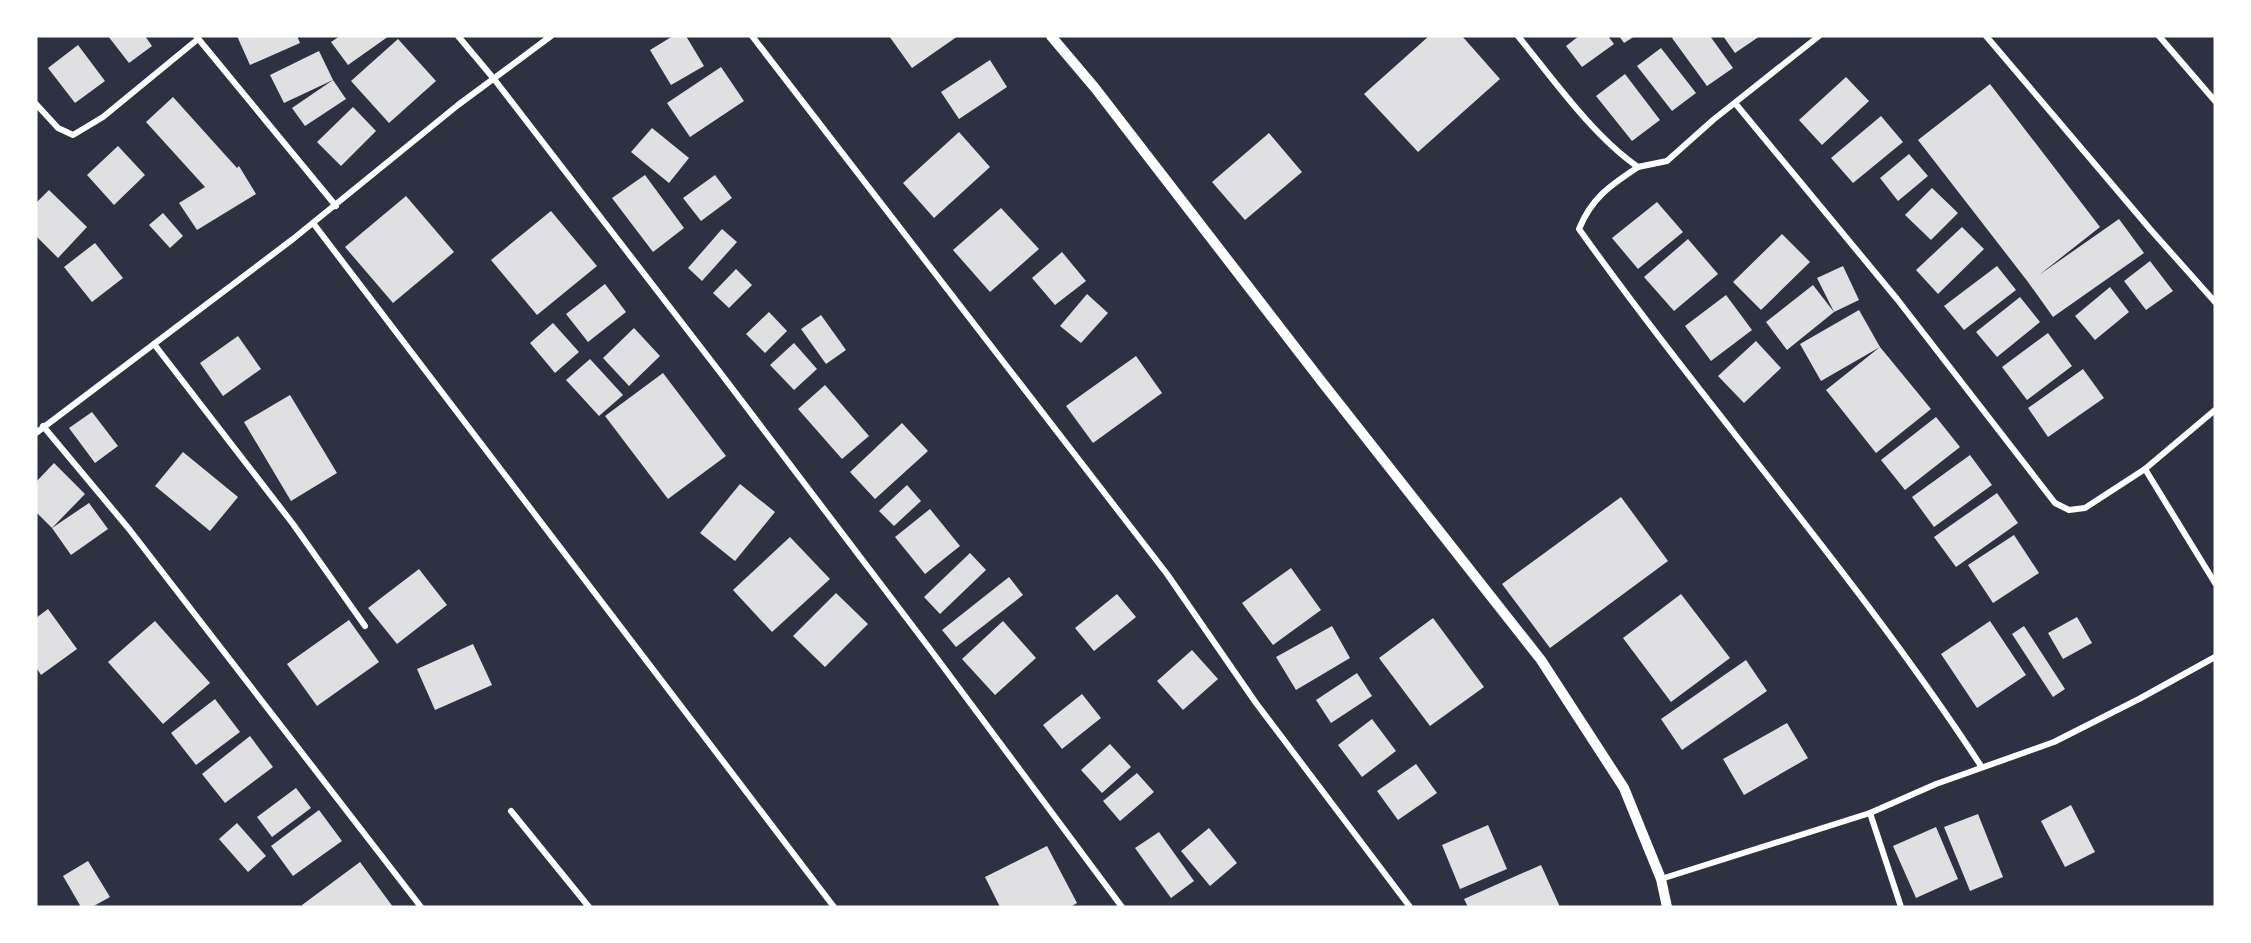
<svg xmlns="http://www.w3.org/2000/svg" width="2251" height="943" font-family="Literata,serif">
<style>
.building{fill:#e0e0e3}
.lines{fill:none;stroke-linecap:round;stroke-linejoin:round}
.minor{stroke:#fff;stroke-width:6}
.tertiary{stroke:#fff;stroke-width:10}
</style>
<rect width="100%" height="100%" fill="#2d3142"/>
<g class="building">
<path d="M108,36H145L152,46L129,63Z"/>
<path d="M237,36H297L300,43L250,65Z"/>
<path d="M340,36H389L348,65L331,42Z"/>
<path d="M673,36H686L704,66L671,85L650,50Z"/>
<path d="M889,36H958L912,68Z"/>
<path d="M1429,36H1462L1500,79L1418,152L1364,94Z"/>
<path d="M1579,36H1608L1614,44L1582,67L1566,46Z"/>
<path d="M1619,36H1635L1624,43Z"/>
<path d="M1674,36H1710L1733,68L1707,86L1672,38Z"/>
<path d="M1723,36H1760L1735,53Z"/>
<path d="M398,39L436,81L389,123L351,81Z"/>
<path d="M78,45L105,81L75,103L48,68Z"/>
<path d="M1661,48L1696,93L1672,111L1637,66Z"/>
<path d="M319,51L333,80L284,103L270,75Z"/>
<path d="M990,60L1007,87L959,119L941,92Z"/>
<path d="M721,67L744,101L690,137L667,103Z"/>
<path d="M1625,74L1660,120L1632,141L1596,96Z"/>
<path d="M1846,77L1869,101L1822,145L1799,120Z"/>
<path d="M333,80L346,99L305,126L292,108Z"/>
<path d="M1990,84L2100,227L2039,275L2119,219L2144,253L2053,317L2028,282L1918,140Z"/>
<path d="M173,97L237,168L239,166L256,194L197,230L179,203L205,187L146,122Z"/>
<path d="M353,107L376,131L341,166L317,142Z"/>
<path d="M1881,116L1903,142L1853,183L1831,158Z"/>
<path d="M652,128L689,158L669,183L631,152Z"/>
<path d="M959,132L990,167L934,218L903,183Z"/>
<path d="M1269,133L1302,172L1245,220L1212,182Z"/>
<path d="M118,146L145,175L114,205L87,175Z"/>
<path d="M1909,154L1928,176L1898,201L1880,178Z"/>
<path d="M645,175L684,228L653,252L612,198Z"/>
<path d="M715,175L732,198L701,221L683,198Z"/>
<path d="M1932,188L1958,213L1931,240L1905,215Z"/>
<path d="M49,190L87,227L58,258L36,236V203Z"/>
<path d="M406,196L454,252L393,303L345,247Z"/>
<path d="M1657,202L1683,232L1638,269L1612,238Z"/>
<path d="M1001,208L1039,249L990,292L953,250Z"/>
<path d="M551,211L597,266L537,315L491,260Z"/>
<path d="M163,213L183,236L170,248L149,225Z"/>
<path d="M1962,227L1984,249L1938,294L1916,270Z"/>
<path d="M722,229L737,242L702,281L688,268Z"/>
<path d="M1782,234L1810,262L1761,310L1733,282Z"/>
<path d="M1688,239L1718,274L1674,311L1644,277Z"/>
<path d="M95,243L123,278L92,302L64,267Z"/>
<path d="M1062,252L1086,281L1055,305L1032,278Z"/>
<path d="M2150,261L2173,291L2146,310L2124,281Z"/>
<path d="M1843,266L1859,300L1834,312L1817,278Z"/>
<path d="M1997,266L2016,290L1964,330L1944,306Z"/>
<path d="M736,269L752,285L729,308L713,293Z"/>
<path d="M605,284L626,312L588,342L566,314Z"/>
<path d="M1813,285L1834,312L1787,350L1766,322Z"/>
<path d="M2110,287L2129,312L2095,340L2075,316Z"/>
<path d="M1087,294L1108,313L1081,343L1060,326Z"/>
<path d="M1726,295L1752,330L1711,361L1685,326Z"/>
<path d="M2020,297L2040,322L1997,357L1976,332Z"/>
<path d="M1859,310L1880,347L1931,409L1876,453L1826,390L1880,347L1821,381L1800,344Z"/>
<path d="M769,312L787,331L765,353L746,334Z"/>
<path d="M821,315L846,350L826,364L801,329Z"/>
<path d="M553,323L579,352L555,373L530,343Z"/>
<path d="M634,328L660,356L629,386L603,358Z"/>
<path d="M2048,333L2072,366L2027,400L2002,367Z"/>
<path d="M238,336L261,369L223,396L200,363Z"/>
<path d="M1756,341L1781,368L1744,403L1718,376Z"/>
<path d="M794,343L817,369L794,390L770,365Z"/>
<path d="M1136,356L1162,393L1093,443L1066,406Z"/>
<path d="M590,359L623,395L599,416L566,380Z"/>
<path d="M2083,369L2104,398L2048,437L2028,408Z"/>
<path d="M663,373L726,456L668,499L605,416Z"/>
<path d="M825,385L869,436L842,459L798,409Z"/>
<path d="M290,395L337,473L291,501L244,422Z"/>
<path d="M92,412L118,446L95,463L69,428Z"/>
<path d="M1936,417L1960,447L1905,490L1881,460Z"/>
<path d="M902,423L928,451L875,499L850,472Z"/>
<path d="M183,452L238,497L210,531L155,486Z"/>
<path d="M1970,455L1992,485L1934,527L1912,497Z"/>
<path d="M54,463L85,494L52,528L36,512V482Z"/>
<path d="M740,484L775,512L735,561L700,533Z"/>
<path d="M907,485L921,501L894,526L879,511Z"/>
<path d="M1997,493L2018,523L1956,567L1934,537Z"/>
<path d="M1621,497L1668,561L1550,648L1502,584Z"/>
<path d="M89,503L108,529L71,555L52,528Z"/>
<path d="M930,509L960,546L925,574L895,537Z"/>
<path d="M2014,535L2039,573L1993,603L1968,565Z"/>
<path d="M790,537L830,579L772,632L733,590Z"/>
<path d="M970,553L986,570L940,614L924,597Z"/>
<path d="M1291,568L1321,610L1273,645L1242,603Z"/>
<path d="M419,569L447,605L397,644L368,608Z"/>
<path d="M1009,577L1023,595L956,647L942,630Z"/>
<path d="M836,593L868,624L825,667L793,636Z"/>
<path d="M1117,594L1136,617L1094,651L1075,628Z"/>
<path d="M1681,594L1730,658L1671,702L1623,638Z"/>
<path d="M48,609L77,649L41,675L36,667V618Z"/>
<path d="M2077,617L2092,643L2063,659L2048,633Z"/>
<path d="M1433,618L1484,687L1430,726L1379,658Z"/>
<path d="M349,620L379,662L317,706L287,664Z"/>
<path d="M155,621L210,683L163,724L108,662Z"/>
<path d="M1003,621L1036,658L995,695L962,659Z"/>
<path d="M1990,621L2026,675L1977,708L1941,654Z"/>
<path d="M1332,626L1350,658L1296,690L1276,657Z"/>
<path d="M2024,626L2065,689L2053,697L2012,634Z"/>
<path d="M473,644L492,685L435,710L417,669Z"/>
<path d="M1192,650L1218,679L1183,710L1157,681Z"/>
<path d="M1746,660L1767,691L1682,750L1661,719Z"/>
<path d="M1357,673L1372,696L1331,723L1316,700Z"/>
<path d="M1082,694L1101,718L1062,749L1043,725Z"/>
<path d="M215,699L240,732L196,765L171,733Z"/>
<path d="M1372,719L1396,751L1362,777L1338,745Z"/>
<path d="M1787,723L1808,758L1744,795L1723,759Z"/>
<path d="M250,736L273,767L225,803L202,774Z"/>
<path d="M1110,744L1131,767L1102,793L1081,770Z"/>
<path d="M1416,764L1437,793L1398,820L1377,791Z"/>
<path d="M1137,773L1154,792L1120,821L1103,801Z"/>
<path d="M296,788L311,808L272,837L257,817Z"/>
<path d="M2071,805L2095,852L2065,867L2041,821Z"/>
<path d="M319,810L342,841L293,876L271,846Z"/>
<path d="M1978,814L2003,877L1970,891L1944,827Z"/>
<path d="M237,823L266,856L248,872L219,839Z"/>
<path d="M1488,825L1507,869L1460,889L1442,845Z"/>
<path d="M1936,827L1958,879L1916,898L1893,846Z"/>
<path d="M1209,828L1237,863L1210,886L1181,851Z"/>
<path d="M1159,832L1194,881L1171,898L1135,848Z"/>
<path d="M1047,846L1077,903L1070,907H1000L985,877Z"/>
<path d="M88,861L110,897L92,907H81L63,876Z"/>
<path d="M360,862L393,907H304L302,905Z"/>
<path d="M1541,865L1560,907H1468L1464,899Z"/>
</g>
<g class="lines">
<g class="minor">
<path d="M196,36L336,206"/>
<path d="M458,36L494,79L719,371L930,649L1122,907"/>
<path d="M752,36L1167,574L1256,703L1410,907"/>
<path d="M1518,36C1553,79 1593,136 1638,167L1667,161L1713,120L1819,36"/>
<path d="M1986,36L2150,229L2215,302"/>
<path d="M2159,36L2215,101"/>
<path d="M1735,103L1897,299L2055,503L2069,510L2085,508L2145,469L2215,410"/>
<path d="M36,104L58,128L73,135L103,117L198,39"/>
<path d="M1638,167C1611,185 1592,197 1579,229C1709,411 1859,579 1981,766"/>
<path d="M313,223L834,907"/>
<path d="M154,344L293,524L365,626"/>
<path d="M43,426L129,529L421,907"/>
<path d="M36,433L293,239L458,105L551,36"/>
<path d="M2145,469L2215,583"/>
<path d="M511,811L589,907"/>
<path d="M1870,813L1901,907"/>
<path d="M1661,879L1870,813L1936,784L2054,742L2139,699L2215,657"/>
</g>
<path class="tertiary" d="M1051,36L1095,88L1322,382L1541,660L1624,788L1661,879L1667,907"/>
</g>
<rect width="2251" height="943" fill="none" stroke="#ffffff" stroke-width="75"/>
</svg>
